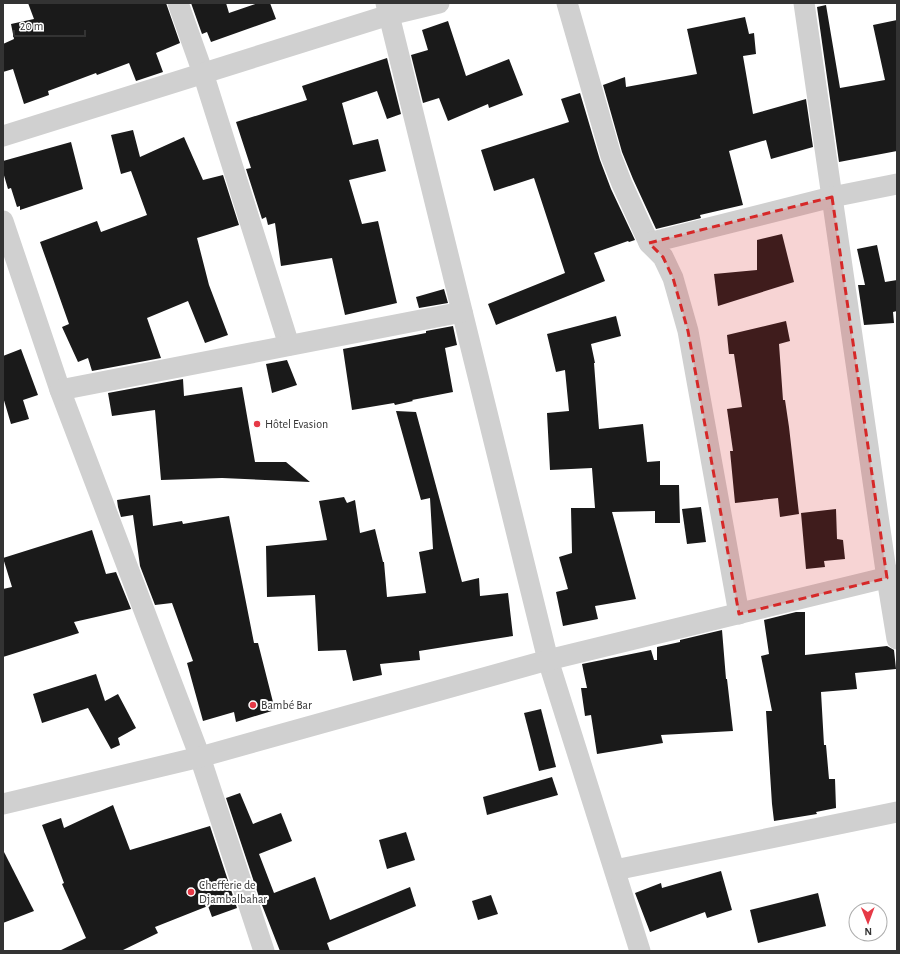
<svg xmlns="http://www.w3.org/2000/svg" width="900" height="954" font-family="'Alegreya Sans',sans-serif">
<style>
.building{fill:#1a1a1a}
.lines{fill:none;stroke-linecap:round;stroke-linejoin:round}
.street{stroke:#d0d0d0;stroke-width:21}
.marked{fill:#d62828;fill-opacity:0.2;stroke:#d62828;stroke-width:3;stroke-dasharray:8 5;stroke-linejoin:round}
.poi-dot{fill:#e63946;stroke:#fff;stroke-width:1.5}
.labels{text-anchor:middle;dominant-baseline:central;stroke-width:4;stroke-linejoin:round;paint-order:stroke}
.poi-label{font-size:12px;fill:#333;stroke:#fff;text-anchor:start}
</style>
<rect width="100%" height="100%" fill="#fff"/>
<g class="building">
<path d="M28,3H166L180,43L156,53L163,72L136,81L129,63L97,75L96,73L48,91L49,95L24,104L13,69L3,72V44L14,39L11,24L34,19Z"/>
<path d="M191,3H226L229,13L258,3H270L276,19L211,42L207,32L202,34Z"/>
<path d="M826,5L840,88L885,80L873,25L897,20V151L839,162L817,7Z"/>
<path d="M745,17L749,34L754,33L756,54L743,56L753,114L806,99L813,147L771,159L766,140L729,151L743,205L700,215L701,218L656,229L633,179L622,152L603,85L625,77L626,87L697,74L687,29Z"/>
<path d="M448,21L466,76L509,59L523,95L489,108L488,104L448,121L439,98L423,103L411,55L428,50L422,30Z"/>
<path d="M387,58L401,114L387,119L377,91L342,103L353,145L378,139L386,171L349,180L362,224L378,221L397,303L345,315L332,258L281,266L275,223L268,225L266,217L262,219L246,169L251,168L236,122L307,100L302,86Z"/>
<path d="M580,93L600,160L611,189L635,240L629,242L628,241L594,253L605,281L496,325L488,304L565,273L534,178L494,191L481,150L569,122L561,99Z"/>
<path d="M133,130L140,157L184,137L203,180L223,175L239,225L197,238L209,285L228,335L205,343L188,301L147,318L161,358L92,371L88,358L78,362L62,327L69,324L40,242L97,221L101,232L147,215L131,171L121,174L111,135Z"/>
<path d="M71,142L83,189L20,210V206L17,207L11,188L8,189L3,172V161Z"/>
<path d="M782,234L794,282L718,306L714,274L757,270V240Z"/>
<path d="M877,245L885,282L897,280V311L893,312L894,323L864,325L858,285H865L857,249Z"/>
<path d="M444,289L448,303L419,308L416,297Z"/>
<path d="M616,316L621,336L591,344L595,363H594L599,429L643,424L647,462L660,461V485H679L680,523H655V511L612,512L636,599L595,606L598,619L563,626L556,592L568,589L559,557L572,553L571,508H595L592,468L550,470L547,413L569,411L565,370L556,372L547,334Z"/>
<path d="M786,321L790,341L779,344L783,400H785L789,427L799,514L780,517L778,498L735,503L730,451H733L727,409L742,407L734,354H729L727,335Z"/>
<path d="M453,326L457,345L445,348L453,392L412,400L413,401L395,405L394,403L352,410L343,349L426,333V331Z"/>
<path d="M21,349L38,395L23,400L29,419L11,424L3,397V356Z"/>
<path d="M287,360L297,385L272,393L266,364Z"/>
<path d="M183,379L184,396L242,387L255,462H286L310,482L222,478L161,480L155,410L112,416L108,393Z"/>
<path d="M396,411L416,412L462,582L479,578L480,596L508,593L513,636L419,651L420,660L380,664L382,675L353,681L346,650L318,651L315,595L267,597L266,546L327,540L319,501L344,497L347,503L355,500L360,533L375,529L383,562H384L387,597L426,593L419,552L433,549L430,498L421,500Z"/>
<path d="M150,495L153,526L182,521L183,524L229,516L254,643H258L275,710L236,722L234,712L203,721L187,663L193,661L172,603L155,605L140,566L133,515L121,517L118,507L117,500Z"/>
<path d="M701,507L706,542L687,544L682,509Z"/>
<path d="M836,509L837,539L843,540L845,559L824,561L825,567L806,569L801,513Z"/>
<path d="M92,530L106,574L116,572L131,609L74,622L79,633L3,657V589L12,587L3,558Z"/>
<path d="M796,612H805V655L887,646L894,650L896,669L855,673L857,689L821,692L824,745H826L829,779H835L836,808L816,812L817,814L774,821L772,804L766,711H772L761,656L769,654L764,620Z"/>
<path d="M722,630L726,679H727L733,731L661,735L663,743L597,754L591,715L585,716L581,688H587L582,664L651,650L654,660H657V647L680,642V640Z"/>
<path d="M96,674L105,701L118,694L136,728L118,738L120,745L111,749L88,708L42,723L33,694Z"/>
<path d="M541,709L556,767L539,771L524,713Z"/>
<path d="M552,777L558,795L487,815L483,797Z"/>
<path d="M240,793L253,824L281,813L292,841L259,854L274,893L315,877L330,920L410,887L416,906L327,943L330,951H280L260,900L226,798Z"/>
<path d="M113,805L130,850L210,826L237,908L212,917L208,906L155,927L158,933L121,951H59L86,938L62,884L64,883L42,825L61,818L64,828Z"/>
<path d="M406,832L415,860L387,869L379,840Z"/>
<path d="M3,850L34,911L3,923Z"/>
<path d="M721,871L732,910L707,918L705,912L650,932L635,893L661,883L662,888Z"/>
<path d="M818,893L826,926L758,943L750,910Z"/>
<path d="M491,895L498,914L478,920L472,901Z"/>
</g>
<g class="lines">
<g class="street">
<path d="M178,3L203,73L289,345"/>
<path d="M386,3L548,660L640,951"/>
<path d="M567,3L611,156L622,184L649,243L663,257L673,278L688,331L739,614"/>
<path d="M804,3L887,578L897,639"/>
<path d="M3,136L389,15L439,3"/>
<path d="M3,221L60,390L200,757L264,951"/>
<path d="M649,243L832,197L897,184"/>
<path d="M60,390L462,312"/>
<path d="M3,804L200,757L548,660L897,575"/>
<path d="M615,870L897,812"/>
</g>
</g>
<path class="marked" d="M832,197L887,578L739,614L688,331L673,278L663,257L649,243Z"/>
<g class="poi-dot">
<circle cx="257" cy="424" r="4"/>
<circle cx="253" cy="705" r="4"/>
<circle cx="191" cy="892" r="4"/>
</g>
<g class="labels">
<g class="poi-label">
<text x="265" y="424">Hôtel Evasion</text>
<text x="261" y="705">Bambé Bar</text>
<text x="199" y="885">Chefferie de<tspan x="199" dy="14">Djambalbahar</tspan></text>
</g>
</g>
<rect width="900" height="954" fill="none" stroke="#333333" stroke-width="8"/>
<g transform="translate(868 922) rotate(179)"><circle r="19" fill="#ffffff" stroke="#adadad"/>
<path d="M0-3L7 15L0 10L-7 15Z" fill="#e63946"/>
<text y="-6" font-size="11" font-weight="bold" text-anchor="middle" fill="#333333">N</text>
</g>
<path d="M14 30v6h71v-6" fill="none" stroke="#333333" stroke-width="2"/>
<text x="20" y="30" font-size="12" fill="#333333" stroke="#ffffff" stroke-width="3" paint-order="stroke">20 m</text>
</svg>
